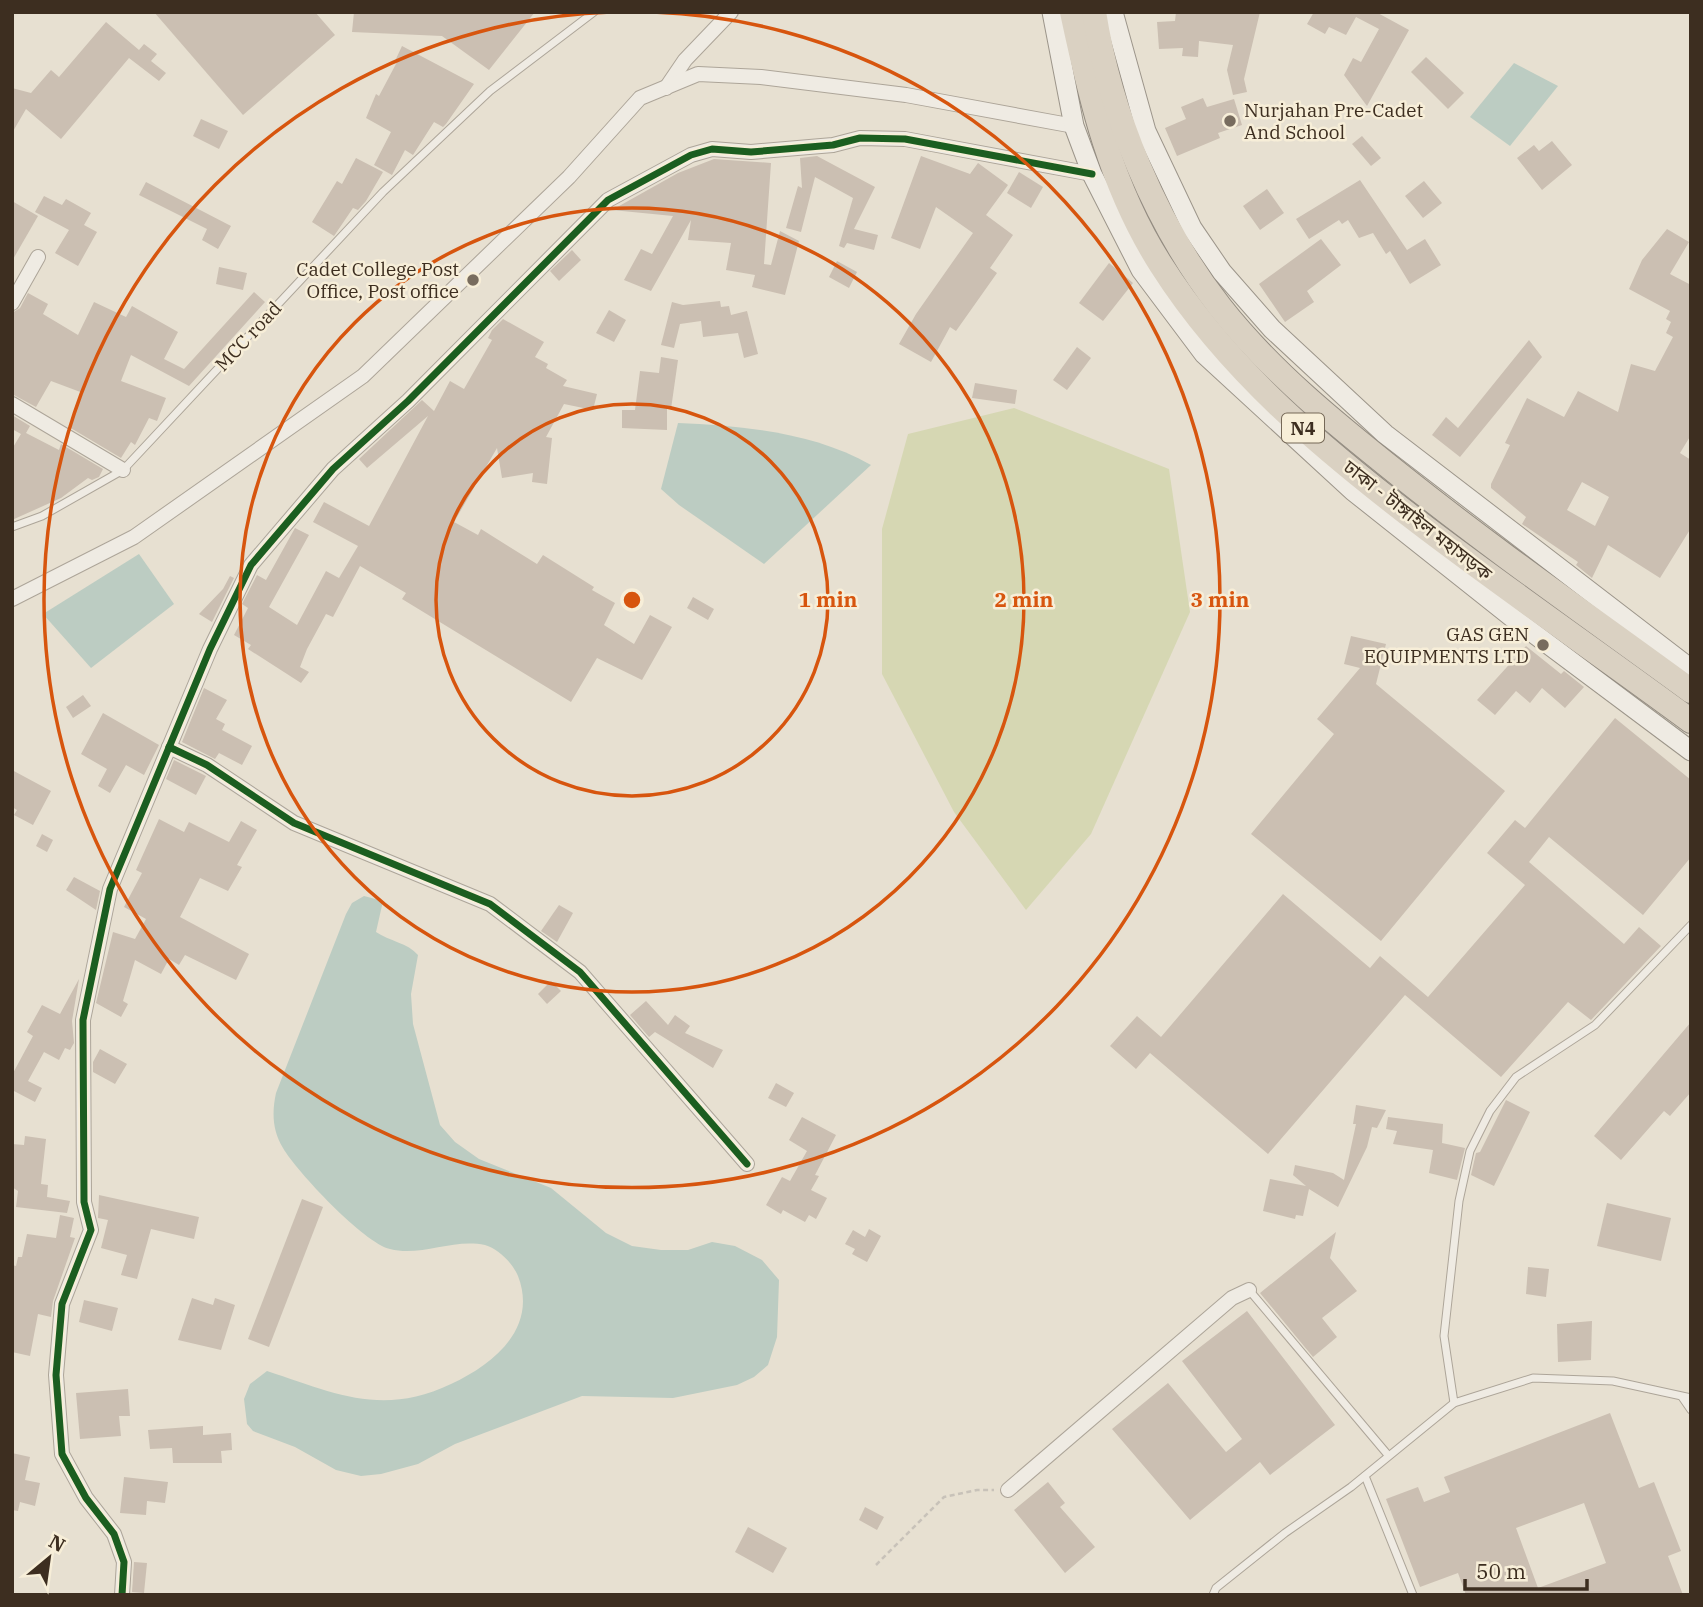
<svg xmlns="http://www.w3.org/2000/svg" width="1703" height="1607" font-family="'IBM Plex Serif','Noto Sans Bengali',serif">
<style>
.green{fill:#d6d7b3}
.water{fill:#bcccc2}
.building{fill:#cbbfb2;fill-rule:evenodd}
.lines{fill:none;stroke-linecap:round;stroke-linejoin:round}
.lane-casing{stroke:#ada599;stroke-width:9}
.street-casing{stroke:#ada599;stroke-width:16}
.secondary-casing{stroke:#9c958a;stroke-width:21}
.highway-casing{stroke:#928b80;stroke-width:26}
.path{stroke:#c8c2b9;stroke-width:2.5;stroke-dasharray:5 3.5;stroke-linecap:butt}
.lane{stroke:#efebe3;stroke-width:7}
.street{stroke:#efebe3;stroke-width:14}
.secondary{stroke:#efebe3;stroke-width:19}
.highway{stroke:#dad1c2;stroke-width:24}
.cycleway-casing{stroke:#f7eed8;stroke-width:11}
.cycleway{stroke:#1b5e20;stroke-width:7}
.ring{fill:none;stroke:#d7550e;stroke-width:3.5}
.poi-dot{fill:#786c5e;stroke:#f7eed8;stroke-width:2.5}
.labels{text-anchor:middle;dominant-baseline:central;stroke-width:5;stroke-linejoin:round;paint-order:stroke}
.shield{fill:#f7eed8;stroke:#756857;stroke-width:2}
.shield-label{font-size:18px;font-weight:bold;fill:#3d2e20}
.poi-label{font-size:19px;fill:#3d2e20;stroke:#f7eed8;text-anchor:end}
.street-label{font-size:19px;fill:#3d2e20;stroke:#f7eed8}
.centre{fill:#d7550e;stroke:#f7eed8;stroke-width:3.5}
.ring-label{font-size:21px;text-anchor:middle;font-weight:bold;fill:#d7550e;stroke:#f7eed8;stroke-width:5;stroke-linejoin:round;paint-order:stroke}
</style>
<rect width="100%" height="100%" fill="#e7e0d1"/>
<path class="green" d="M1014,408L1169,469L1190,612L1091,834L1026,910L954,812L882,674V529L908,434Z"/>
<g class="water">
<path d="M1514,63L1558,86L1510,146L1470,117Z"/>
<path d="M678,423C743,426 813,432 871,465L764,564L679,505L661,489Z"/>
<path d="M139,554L174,604L91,668L43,614Z"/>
<path d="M364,896L383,901L376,932C389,941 408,943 418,955L411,994L413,1024L440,1125L455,1142L479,1159L551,1188L606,1233L632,1246L661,1250H688L712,1242L735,1246L762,1260L779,1280L777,1337L768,1365L754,1377L737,1385L673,1398L582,1396L455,1444L418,1464L381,1474L361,1476L336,1470L295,1447L253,1431L247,1424L244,1399L250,1384L267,1371C334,1393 382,1417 451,1384C494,1364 538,1328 518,1276C513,1264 499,1249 485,1245C453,1238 421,1257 390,1249C364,1243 297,1172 283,1148C272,1130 272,1112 276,1093L346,914L352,903Z"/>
</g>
<g class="building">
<path d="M154,12H315L335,35L243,115Z"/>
<path d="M354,12H535L489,70L442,36L352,32Z"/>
<path d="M1176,12H1260L1244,79L1247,92L1233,95L1227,70L1233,45L1199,41L1198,57L1182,56L1183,48L1159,49L1157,22L1175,21Z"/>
<path d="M1314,12H1376L1409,30L1367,106L1344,75L1353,58L1361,62L1379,29L1356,17L1346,35L1329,27L1325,34L1307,24Z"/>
<path d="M106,22L139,50L144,44L157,54L151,61L166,73L159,81L129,58L61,139L26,109L12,133V88L31,93L51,70L59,77Z"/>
<path d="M402,46L474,84L446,124L443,127L434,122L413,155L405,150L392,175L374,165L391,132L366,118L376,94L379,96L397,62L395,61Z"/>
<path d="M1426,57L1464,93L1448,109L1411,72Z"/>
<path d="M1203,98L1207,107L1234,99L1242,125L1218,133L1220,138L1177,156L1165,128L1186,119L1181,107Z"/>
<path d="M201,119L228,131L219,149L193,136Z"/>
<path d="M1362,136L1381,158L1371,166L1352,144Z"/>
<path d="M1552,141L1572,165L1542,190L1517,158L1534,145L1539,151Z"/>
<path d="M817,156L875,187L854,229L878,235L874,250L847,243L844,248L839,246L853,198L815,177L801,232L786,228L798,186L802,188L800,158Z"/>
<path d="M921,156L970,174L978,163L1008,185L986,215L1013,235L990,268L997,273L956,331L950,327L931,362L899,344L916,314L973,233L936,207L920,249L891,238Z"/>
<path d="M356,158L383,172L366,201L358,210L353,208L334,236L312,222L337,181L342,184Z"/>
<path d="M714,159L771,163L764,264L771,265L780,231L799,241L785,295L752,287L755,275L726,270L731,243L688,240L691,220L651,291L624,280L641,249L652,254L673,216L612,210L678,173Z"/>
<path d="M1019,172L1043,187L1031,208L1007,193Z"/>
<path d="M1360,180L1407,250L1425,239L1441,265L1410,284L1390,251L1386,254L1373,233L1359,238L1348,220L1342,224L1339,220L1309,239L1296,219Z"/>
<path d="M1424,181L1442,203L1423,218L1405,196Z"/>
<path d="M146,182L231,226L218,249L202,240L207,229L139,195Z"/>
<path d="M1267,189L1284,213L1260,230L1243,206Z"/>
<path d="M44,196L62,205L66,199L91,213L84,225L97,232L78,266L55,253L69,230L35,212Z"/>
<path d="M12,201L38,216L12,261Z"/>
<path d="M1667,229L1689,242L1670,274L1691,285V435L1680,453L1691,460V528L1660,578L1608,545L1592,578L1576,565L1578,562L1522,524L1526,517L1491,488V484L1510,445L1505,443L1527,398L1564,417L1578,391L1618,412L1631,364L1655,371L1673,337L1666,333L1671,322L1666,319L1670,311L1629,289L1642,260ZM1582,482L1609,497L1595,526L1567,510Z"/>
<path d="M1321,239L1341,265L1307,291L1314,302L1285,322L1259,284Z"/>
<path d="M572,250L581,260L559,281L550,271Z"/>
<path d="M837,261L857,272L849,288L829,277Z"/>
<path d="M1109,263L1133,283L1103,321L1079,303Z"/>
<path d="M219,267L247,273L243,290L216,284Z"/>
<path d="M254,292L265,302L189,386L131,355L121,381L166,398L157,421L149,418L135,445L131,442L121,458L69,427L83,393L51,381L36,407L12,394V313L20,308L28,293L48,304L43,314L78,335L94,302L126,317L132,306L178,332L164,359L184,369Z"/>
<path d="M720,301L721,307L729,306L731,315L747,311L758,354L744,358L738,333L703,337L701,321L680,324L674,348L661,345L672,302L683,305Z"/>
<path d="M609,310L626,320L614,342L596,333Z"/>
<path d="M503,319L544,342L535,357L548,364L546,368L567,380L563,386L597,394L593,410L564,404L546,437L552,438L547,484L532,482L533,473L502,478L497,448L454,522L478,535L481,529L537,564L543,555L594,587L592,590L615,603L604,625L634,644L650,615L672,627L642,680L597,658L571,702L402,599L406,593L360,566L333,617L326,614L307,649L300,667L309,672L301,683L248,649L251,645L234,635L248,608L242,604L257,575L266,580L295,528L309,535L269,607L297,625L326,571L339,578L358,546L313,522L324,502L369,526L428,416L367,468L359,459L422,400L434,411L450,381L464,389L492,340L488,338L492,330Z"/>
<path d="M1529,340L1542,357L1460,457L1432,435L1446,417L1458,428Z"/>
<path d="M1077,347L1091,358L1067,390L1053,380Z"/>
<path d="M661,357L678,360L671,409L667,408V430L622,428V410H635L640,371L659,373Z"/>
<path d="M975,383L1017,390L1015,404L972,398Z"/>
<path d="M12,415L30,426L26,433L59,450L61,444L103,469L99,477L92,480L88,478L61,498L12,520V449L21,434L12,429Z"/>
<path d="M230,576L234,578L212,622L199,614L223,589Z"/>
<path d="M693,597L714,609L708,620L687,608Z"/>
<path d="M1351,636L1386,644L1376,684L1505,791L1381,941L1251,834L1334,734L1317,719L1360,668L1344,664Z"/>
<path d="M1526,646L1561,674L1564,671L1584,687L1565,708L1542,688L1530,703L1516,691L1495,715L1477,700Z"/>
<path d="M204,688L227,700L216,719L225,724L222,730L252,746L242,765L219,753L215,759L182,742Z"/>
<path d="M83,695L91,706L73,718L66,707Z"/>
<path d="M103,713L159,745L144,775L126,765L110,793L98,786L107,769L81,754Z"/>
<path d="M1615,718L1691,780V857L1643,915L1549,837L1529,862L1624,944L1639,927L1661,946L1591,1020L1568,1002L1501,1077L1405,995L1268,1154L1150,1053L1136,1069L1110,1046L1137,1016L1161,1037L1283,894L1370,968L1380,956L1428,997L1525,885L1487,853L1515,820L1525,828Z"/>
<path d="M174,760L206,776L196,795L166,779Z"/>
<path d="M12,770L51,791L33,825L14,815L17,810L12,807Z"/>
<path d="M159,819L184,832L189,822L229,842L241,821L257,830L237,865L242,867L228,891L200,878L180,917L249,954L236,980L185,955L179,965L169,959L161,974L135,960L123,1001L128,1004L121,1017L96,1003L113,932L135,939L146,919L124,907L142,873L136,870Z"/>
<path d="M42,834L53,840L47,852L36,846Z"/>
<path d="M74,877L100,891L96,910L66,890Z"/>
<path d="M559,905L573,913L557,942L541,931Z"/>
<path d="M79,979L72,1021L74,1043L70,1050L65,1048L59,1060L44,1052L28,1081L42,1088L35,1102L12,1090V1075L33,1036L27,1032L42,1005L60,1014Z"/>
<path d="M551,981L561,991L547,1004L538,994Z"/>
<path d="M646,1001L668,1025L675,1015L690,1026L685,1033L723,1050L713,1068L655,1032L649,1037L630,1015Z"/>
<path d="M1691,1022V1092L1670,1116L1664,1111L1621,1160L1594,1136Z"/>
<path d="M100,1049L127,1064L115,1084L93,1072V1062Z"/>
<path d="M776,1083L794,1093L786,1107L768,1098Z"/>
<path d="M1506,1100L1530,1112L1494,1186L1471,1175L1476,1153L1480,1152Z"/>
<path d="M1356,1105L1386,1110L1377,1128L1372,1127L1367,1147L1338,1207L1309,1189L1303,1216L1296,1215L1295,1219L1263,1211L1270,1179L1306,1186L1293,1175L1295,1165L1333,1173L1344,1180L1356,1124H1353Z"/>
<path d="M802,1117L836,1135L815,1175L819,1176L811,1190L827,1198L816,1219L809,1215L805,1222L783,1210L781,1214L766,1205L782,1177L790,1181L807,1151L789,1140Z"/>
<path d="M1388,1117L1443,1124L1442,1143L1465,1148L1457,1180L1429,1173L1433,1150L1393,1144L1397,1131L1386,1129Z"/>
<path d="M25,1136L46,1139L41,1184L48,1185L47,1197L70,1201L67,1213L16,1207L18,1191L12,1187V1144L24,1145Z"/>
<path d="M99,1195L199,1217L194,1239L151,1229L137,1279L121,1275L127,1255L101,1248L108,1220L98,1218Z"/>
<path d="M302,1199L323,1207L269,1347L248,1339Z"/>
<path d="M1607,1203L1671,1218L1661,1261L1597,1246Z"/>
<path d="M60,1215L74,1218L70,1237L75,1238L53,1301L51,1317L38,1314L30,1356L12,1352V1265L16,1266L18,1257H22L27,1234L56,1238Z"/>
<path d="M869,1229L881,1236L867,1262L852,1254L855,1249L845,1244L853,1230L865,1237Z"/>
<path d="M1336,1232L1330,1258L1357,1291L1322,1318L1337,1337L1313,1357L1260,1293Z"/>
<path d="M1528,1267L1549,1269L1546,1297L1526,1294Z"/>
<path d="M192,1298L213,1305L215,1298L235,1305L221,1350L178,1340Z"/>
<path d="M84,1300L118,1308L112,1331L79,1322Z"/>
<path d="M1247,1311L1335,1425L1270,1475L1260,1462L1190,1520L1112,1429L1168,1383L1226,1452L1242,1439L1182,1361Z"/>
<path d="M1592,1321L1591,1360L1558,1362L1557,1324Z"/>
<path d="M128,1389L130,1416H119L121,1436L80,1439L76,1393Z"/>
<path d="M1610,1413L1639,1488L1654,1482L1681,1551L1668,1556L1683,1595H1466L1458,1573L1420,1587L1386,1499L1418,1487L1424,1502L1450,1492L1444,1477ZM1584,1503L1606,1563L1538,1588L1516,1528Z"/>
<path d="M203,1426V1435L231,1433L232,1450L221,1451L222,1463H173L172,1448L150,1449L148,1430Z"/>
<path d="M12,1453L30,1457L25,1480L40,1483L35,1506L20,1502L18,1511L12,1510Z"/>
<path d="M124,1477L168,1482L165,1503L147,1501L146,1515L120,1513Z"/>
<path d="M1048,1482L1065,1503L1060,1507L1095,1547L1065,1573L1014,1510Z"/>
<path d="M865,1507L884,1517L877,1530L859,1520Z"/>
<path d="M748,1527L787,1548L773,1573L735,1552Z"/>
<path d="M134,1562L147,1563L144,1593L132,1592Z"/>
</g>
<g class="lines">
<g class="lane-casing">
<g id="lane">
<path d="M12,527L42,516L123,470L383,192L490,91L594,12"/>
<path d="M1691,925L1595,1025L1516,1077L1490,1111L1470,1151L1459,1201L1444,1336L1454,1403L1533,1378L1613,1381L1691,1398"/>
<path d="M1249,1290L1388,1455"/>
<path d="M1682,1397L1691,1410"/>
<path d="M1365,1476L1413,1595"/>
<path d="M1213,1595L1216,1588L1285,1533L1351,1487L1454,1403"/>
</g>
</g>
<g class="street-casing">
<g id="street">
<path d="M666,88L685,60L731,12"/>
<path d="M12,303L38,257"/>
<path d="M12,404L123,470"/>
<path d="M12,599L134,537L363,376L569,177L640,98L698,74L761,77L906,95L1074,126"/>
<path d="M169,747L207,765L294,823L490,904L580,972L747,1164"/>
<path d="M1008,1490L1232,1298L1249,1290"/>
<path d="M122,1595L124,1562L114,1534L86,1498L62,1454L56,1375L62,1304L91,1230L84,1202L83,1020L110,889L210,649L251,565L333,469L408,401L608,200L691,155L712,149L751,152L833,145L860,138L905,139L1092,174"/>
</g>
</g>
<g class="secondary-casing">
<g id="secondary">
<path d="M1052,12L1074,126L1092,174L1141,270L1204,354L1353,491L1513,618L1691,751"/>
<path d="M1113,12L1146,131L1192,228L1222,272L1272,329L1385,434L1691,669"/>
</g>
</g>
<g class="highway-casing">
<g id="highway">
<path d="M1072,12C1091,101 1111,187 1161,265C1229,372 1326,452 1426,528C1513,594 1603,656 1691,721"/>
<path d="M1094,12C1110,114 1156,225 1220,307C1271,372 1337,425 1401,476C1495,551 1594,620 1691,691"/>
</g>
</g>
<path class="path" d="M876,1565L944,1497L977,1490H994"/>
<use href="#lane" class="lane"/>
<use href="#street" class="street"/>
<use href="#secondary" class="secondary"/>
<use href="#highway" class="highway"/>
<g class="cycleway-casing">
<g id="cycleway">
<path d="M169,747L207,765L294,823L490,904L580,972L747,1164"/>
<path d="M122,1595L124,1562L114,1534L86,1498L62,1454L56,1375L62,1304L91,1230L84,1202L83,1020L110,889L210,649L251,565L333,469L408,401L608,200L691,155L712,149L751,152L833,145L860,138L905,139L1092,174"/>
</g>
</g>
<use href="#cycleway" class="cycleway"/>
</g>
<g class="ring">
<circle cx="632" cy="600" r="196"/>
<circle cx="632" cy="600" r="392"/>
<path d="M653 12A588 588 0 1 1 611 12"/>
</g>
<g class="poi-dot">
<circle cx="1230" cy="121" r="7"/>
<circle cx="473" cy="280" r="7"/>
<circle cx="1543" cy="645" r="7"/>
</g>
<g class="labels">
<rect class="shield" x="1282" y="413.5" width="42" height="29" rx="5"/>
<g class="shield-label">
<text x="1303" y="428">N4</text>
</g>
<g class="poi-label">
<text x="1244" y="110" text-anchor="start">Nurjahan Pre-Cadet<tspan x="1244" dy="22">And School</tspan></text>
<text x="459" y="269">Cadet College Post<tspan x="459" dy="22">Office, Post office</tspan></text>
<text x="1529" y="634">GAS GEN<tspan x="1529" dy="22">EQUIPMENTS LTD</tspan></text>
</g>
<g class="street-label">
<text transform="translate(248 336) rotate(-47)">MCC road</text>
<text transform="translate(1418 520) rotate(38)">ঢাকা - টাঙ্গাইল মহাসড়ক</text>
</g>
</g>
<circle cx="632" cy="600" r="10" class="centre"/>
<g class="ring-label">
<text x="828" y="607">1 min</text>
<text x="1024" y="607">2 min</text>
<text x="1220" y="607">3 min</text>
</g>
<rect width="1703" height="1607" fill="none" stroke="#3d2e20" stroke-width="28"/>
<g transform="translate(49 1558) rotate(29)" stroke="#f7eed8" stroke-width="5" paint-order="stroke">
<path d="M0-5L12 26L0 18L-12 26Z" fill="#3d2e20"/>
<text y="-10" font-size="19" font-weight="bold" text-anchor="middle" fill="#3d2e20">N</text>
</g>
<path d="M1465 1579v10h122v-10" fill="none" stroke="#3d2e20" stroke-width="3.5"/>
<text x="1476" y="1579" font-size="21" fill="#3d2e20" stroke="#f7eed8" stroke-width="5" paint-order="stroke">50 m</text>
</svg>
